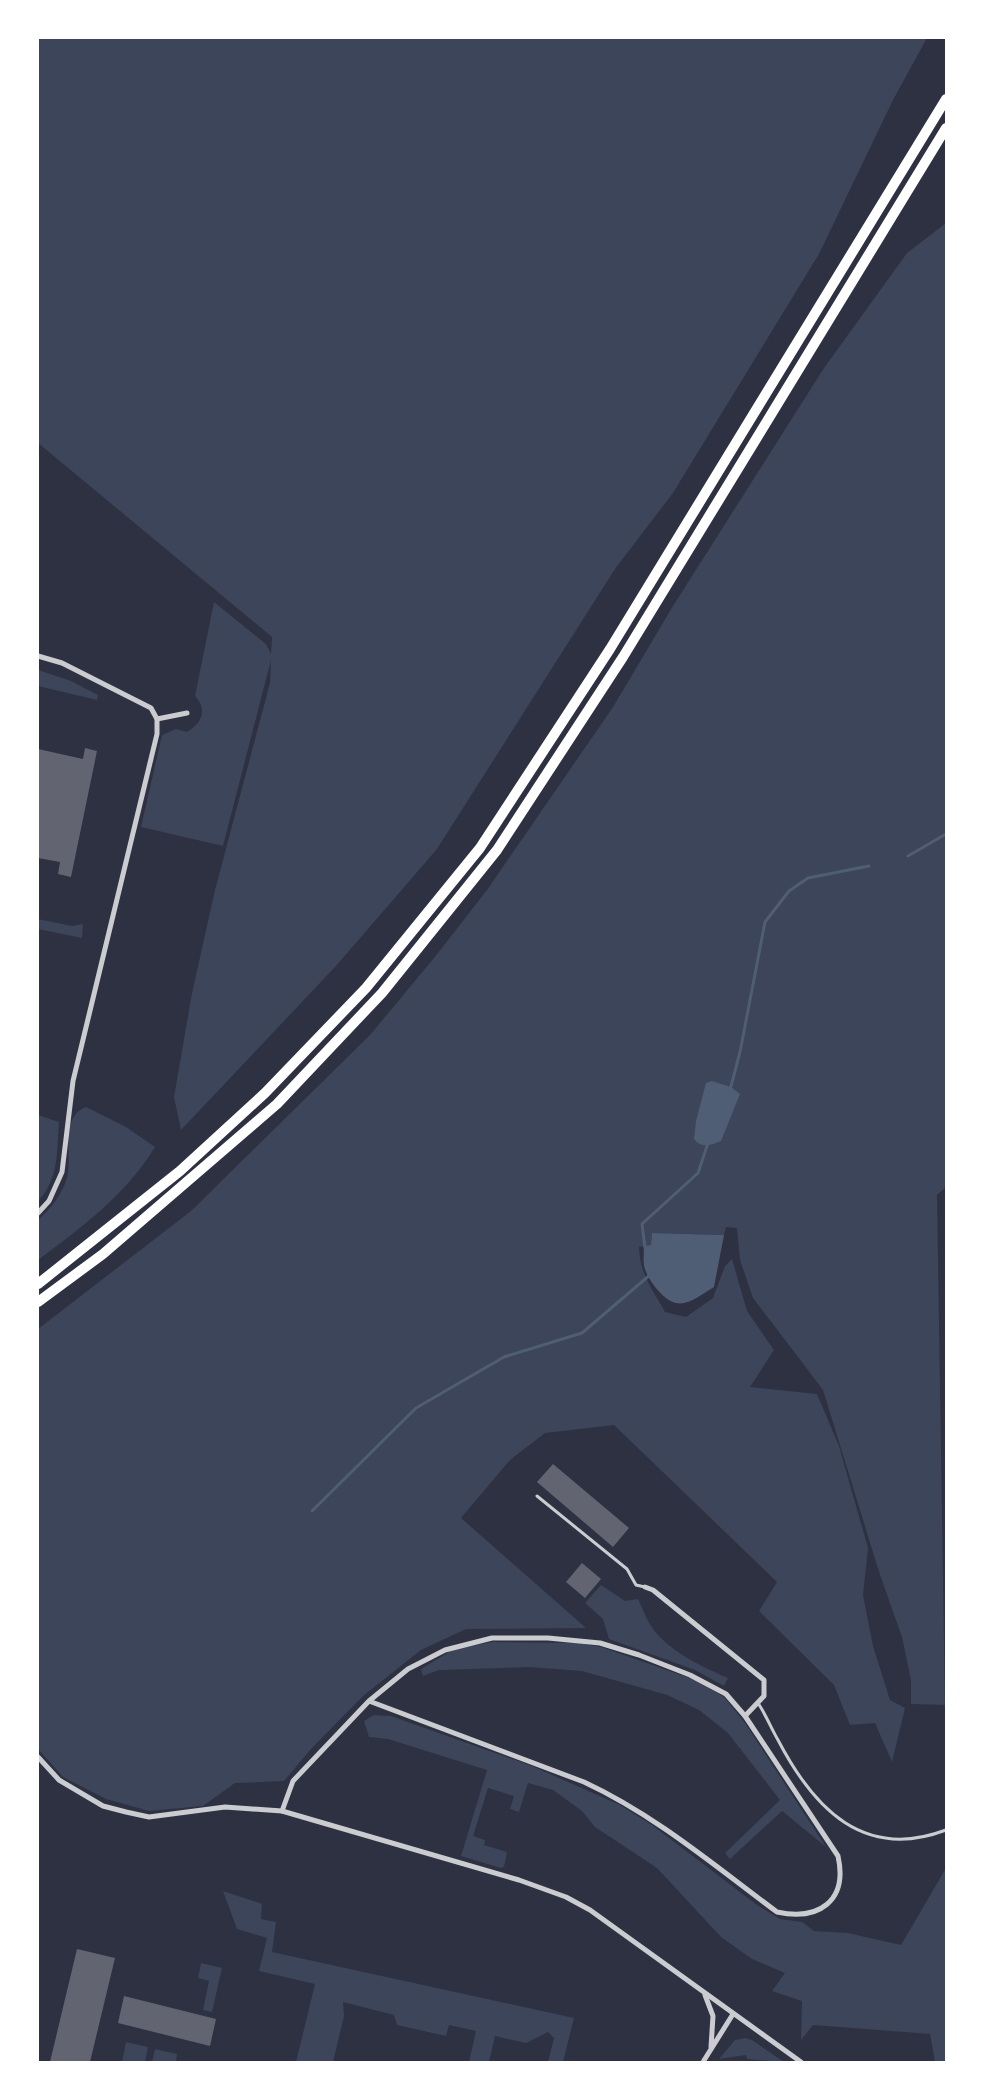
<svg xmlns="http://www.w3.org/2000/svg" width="984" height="2100" font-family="'Open Sans',sans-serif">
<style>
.green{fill:#3c4559}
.water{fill:#4f5d75}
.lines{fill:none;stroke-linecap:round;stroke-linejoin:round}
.stream{stroke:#4f5d75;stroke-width:3}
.building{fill:#626471}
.service{stroke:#caccd0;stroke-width:3}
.minor{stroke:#caccd0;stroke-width:5}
.motorway{stroke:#fff;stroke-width:10}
</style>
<rect width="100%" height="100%" fill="#2d3142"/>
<g class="green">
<path d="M38,38H927L893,100L819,254L673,493L615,569L437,849L336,966L181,1130L174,1097L192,993L215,890L270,683L271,660L223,846L141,827L162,735L176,729L187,732C202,723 208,710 195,696L214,602L266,644L271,654L272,637L38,443Z"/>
<path d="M946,223V1187L937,1195L945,1705L911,1704V1680L902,1637L880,1575L823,1390L753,1298L740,1260L737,1228L726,1227L724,1235L652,1233L651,1245L639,1247C640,1275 652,1288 665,1312L686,1317L713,1298L725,1266L732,1259L747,1311L774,1350L750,1387L817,1394L839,1446L868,1548L863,1595L873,1646L890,1700L905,1708L892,1762L875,1723L850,1725L834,1685L759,1611L777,1582L614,1425L545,1433L510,1460L461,1518L586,1628L466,1629L421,1650L363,1696L311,1749L284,1781L235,1783L203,1806L149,1811L106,1799L63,1777L38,1749V1329L191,1211L370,1035L434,958L487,890L613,707L673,606L824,368L907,253Z"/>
<path d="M38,670L71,681L98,695L97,700L38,686Z"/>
<path d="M38,919L72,926L83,924L82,938L38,929Z"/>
<path d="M86,1107L126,1127L155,1147C125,1196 83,1226 38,1260V1220C50,1210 62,1194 67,1178C73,1156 59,1117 86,1107Z"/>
<path d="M38,1115L59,1122C57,1150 59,1180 38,1201Z"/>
<path d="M601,1585L625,1601L638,1599C643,1609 647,1621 653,1629C670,1652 703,1667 728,1678L724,1686L695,1670L609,1639L603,1619L585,1603Z"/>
<path d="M492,1642L578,1643L601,1647L698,1681L724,1697L745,1723L826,1847L782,1811L730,1859L725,1853L780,1800L728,1733L699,1710L667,1695L582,1671L529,1667L439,1670L423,1676L421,1669L454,1649Z"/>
<path d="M374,1715L391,1716L532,1766L620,1805L652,1825L757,1905L780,1919L802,1922L814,1931L848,1933L901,1945L946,1868V2062H935L930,2034L813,2025L801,2040L802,2001L772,1991L785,1973L752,1959L721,1937L657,1868L595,1827L582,1811L553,1790L528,1783L519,1812L510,1809L514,1796L488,1788L473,1836L485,1840L484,1845L507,1852L504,1867L501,1868L461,1856L487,1770L388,1739L369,1737L364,1721Z"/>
<path d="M223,1891L262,1904L261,1919L276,1922L272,1952L574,2018L563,2062H548L554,2038L548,2032L526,2043L495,2036L489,2062H469L476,2031L449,2025L446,2036L397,2025L394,2015L343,2002L344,2016L333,2062H296L315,1984L259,1971L267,1938L237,1929Z"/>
<path d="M201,1963L222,1968L212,2012L203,2010L209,1981L198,1978Z"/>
<path d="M745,2038L752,2040L784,2062L747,2059L746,2055L719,2059L735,2040Z"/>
<path d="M126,2042L148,2047L145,2062H122Z"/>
<path d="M155,2049L177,2054L176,2062H152Z"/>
</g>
<g class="water">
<path d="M712,1081L731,1087L740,1094L721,1141C711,1145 702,1149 694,1139L696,1121L706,1083Z"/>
<path d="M652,1233L724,1235L714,1287C704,1293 688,1306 676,1303C663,1301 645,1276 644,1265C643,1259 644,1252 644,1246L651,1245Z"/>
</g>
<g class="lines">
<g class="stream">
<path d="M908,856L946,834"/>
<path d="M730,1090L740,1052L765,922L789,891L808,878L869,866"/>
<path d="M645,1248L642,1224L698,1173L708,1143"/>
<path d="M312,1511L416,1408L504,1357L582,1333L651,1274"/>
</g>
</g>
<g class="building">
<path d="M85,748L97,751L71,877L58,874L60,862L38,858V749L83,759Z"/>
<path d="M553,1464L629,1528L613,1547L537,1482Z"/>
<path d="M582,1563L601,1579L585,1598L566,1582Z"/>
<path d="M77,1949L115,1958L90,2062H50Z"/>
<path d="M124,1996L216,2019L210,2046L118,2023Z"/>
</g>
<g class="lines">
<g class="service">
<path d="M537,1496L627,1569L636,1585L645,1587"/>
<path d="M758,1703C766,1715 771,1728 778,1740C814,1809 864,1861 946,1830"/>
</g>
<g class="minor">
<path d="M38,656L62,663L151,708L157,719V734L73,1081L62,1172L49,1201L38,1213"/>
<path d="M157,719L187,713"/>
<path d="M645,1587L653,1590L764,1680V1696L745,1716"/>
<path d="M38,1757L59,1780L103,1806L126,1812L149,1817L225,1807L282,1811L519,1880L566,1897L590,1910L801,2062"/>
<path d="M282,1811L293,1781L369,1701L408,1669L445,1650L492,1638H548L600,1643L639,1655L690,1675L726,1694L745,1716L838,1856C848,1901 819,1921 777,1912C715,1866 655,1815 584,1782L369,1701"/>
<path d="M705,1995L713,2016L711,2047"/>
<path d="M703,2062L733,2014"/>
</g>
<g class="motorway">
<path d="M38,1284L180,1171L265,1093L366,988L480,848L610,649L946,99"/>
<path d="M38,1302L103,1254L277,1104L382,993L497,850L623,657L946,128"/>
</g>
</g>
<rect width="984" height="2100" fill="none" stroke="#ffffff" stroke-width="78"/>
</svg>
